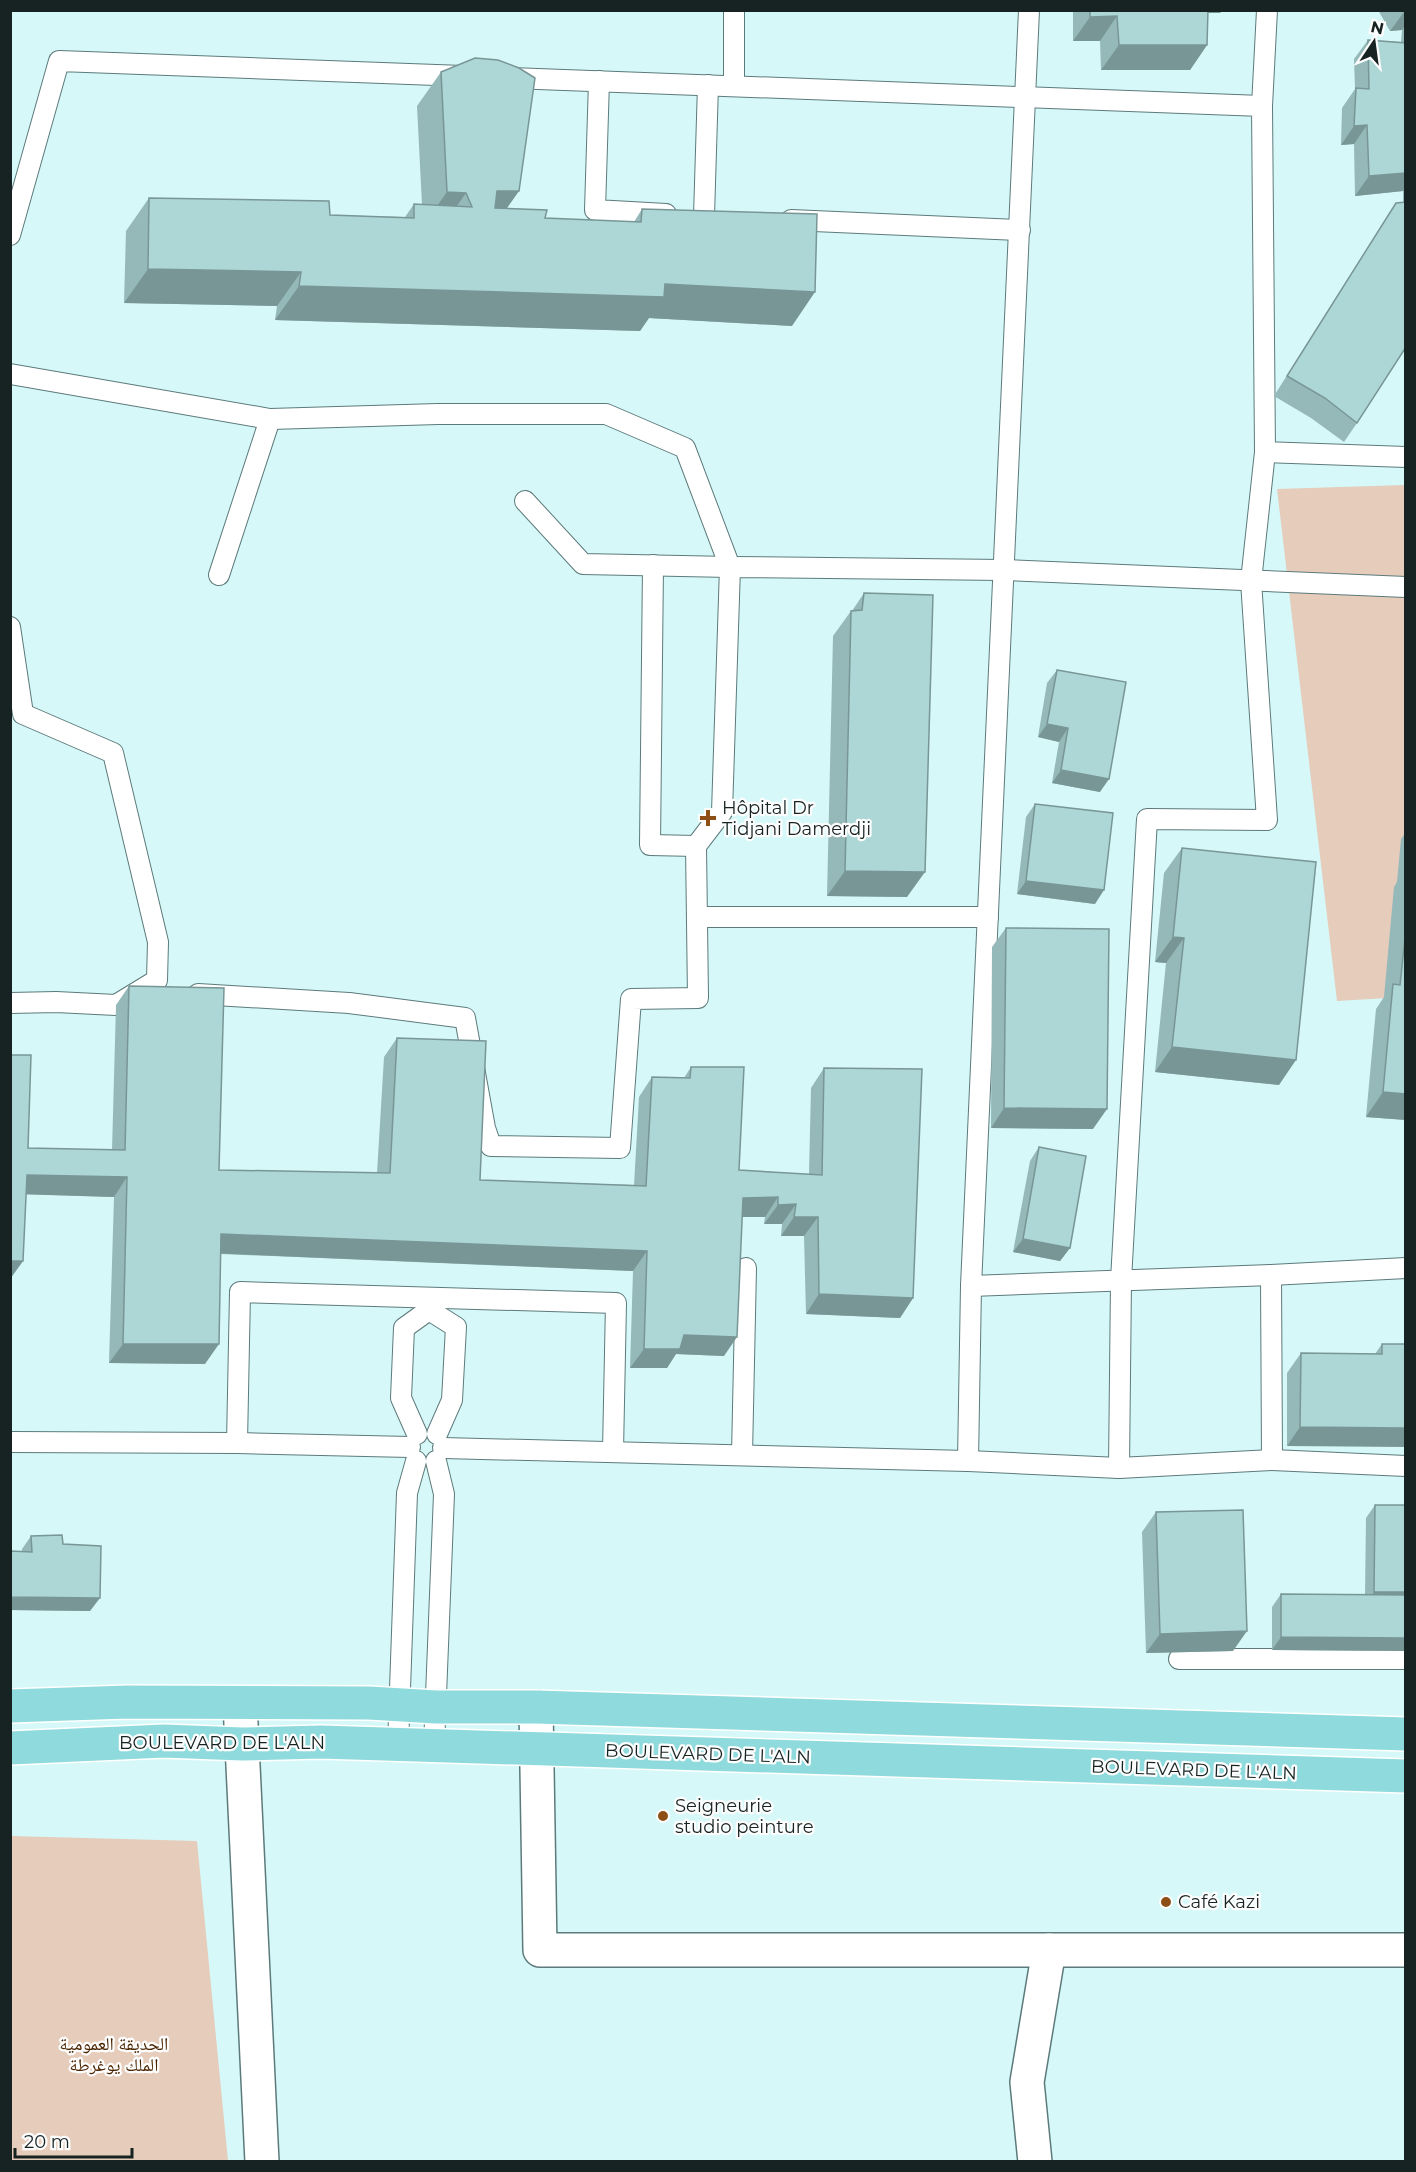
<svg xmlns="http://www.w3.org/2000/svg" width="1416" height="2172" font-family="Montserrat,'Noto Naskh Arabic',sans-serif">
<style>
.green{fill:#e5ccbb}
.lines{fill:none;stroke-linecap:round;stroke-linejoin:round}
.service-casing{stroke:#5d7a7b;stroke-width:22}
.minor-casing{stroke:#5d7a7b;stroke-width:36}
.primary-casing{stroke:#fff;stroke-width:36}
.service{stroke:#fff;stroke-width:20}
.minor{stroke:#fff;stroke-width:33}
.primary{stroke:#8fdadc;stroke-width:33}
.wall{fill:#95b8b9}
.shaded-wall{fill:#799696}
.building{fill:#add6d7;stroke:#799696;stroke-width:1.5}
.poi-dot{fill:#8e4f16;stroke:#fdfdfd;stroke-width:2}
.labels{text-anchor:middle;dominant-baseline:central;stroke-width:4.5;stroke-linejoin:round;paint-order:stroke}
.poi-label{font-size:18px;fill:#172323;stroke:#fdfdfd;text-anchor:start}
.street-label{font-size:18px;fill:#172323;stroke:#fdfdfd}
.park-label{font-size:18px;fill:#4a2400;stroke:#fdfdfd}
</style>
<rect width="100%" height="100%" fill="#d7f8f8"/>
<g class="green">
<path d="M1405,485V997L1337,1001L1277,489Z"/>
<path d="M11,1836L197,1841L228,2161H11Z"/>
</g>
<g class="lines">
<g class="service-casing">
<g id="service">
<path d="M734,10V85"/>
<path d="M1029,10L971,1286L1271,1275L1406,1268"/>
<path d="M511,78L1262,106L1265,452L1406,457"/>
<path d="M599,81L595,210L666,214"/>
<path d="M1262,106L1267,10"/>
<path d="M704,216L708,85"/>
<path d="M791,220L1020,230"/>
<path d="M10,235L59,61L463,76"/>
<path d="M10,374L270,419L219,575"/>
<path d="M270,419L438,414H606L685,448L730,567L583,564L525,501"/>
<path d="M653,565L650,845L696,846"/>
<path d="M10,627L23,714L113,753L158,942L157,980L116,1005L56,1002L10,1003"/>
<path d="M697,917H988"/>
<path d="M198,994L349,1003L465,1018L485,1128L491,1146L620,1148L631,999L698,998L696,846L722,812L730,567L1004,570L1406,587"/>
<path d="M1271,1275L1272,1460L1406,1466"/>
<path d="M429,1310L456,1327L452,1400L437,1434"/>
<path d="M417,1434L401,1398L404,1328L429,1310"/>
<path d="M10,1442L237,1443L410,1447"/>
<path d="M237,1443L240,1292L616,1303L613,1451"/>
<path d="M443,1448L968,1461L1119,1468L1272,1460"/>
<path d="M742,1455L746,1268"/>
<path d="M968,1461L971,1286"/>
<path d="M1119,1468L1121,1280L1147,819L1267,820L1251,581L1265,452"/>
<path d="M1179,1659H1406"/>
<path d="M398,1745L407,1493L416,1461"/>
<path d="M434,1746L444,1494L436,1461"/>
</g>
</g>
<g class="minor-casing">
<g id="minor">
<path d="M240,1703L262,2162"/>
<path d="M536,1707L540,1950H1049"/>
<path d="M1035,2162L1027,2082L1049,1950H1406"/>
</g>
</g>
<g class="primary-casing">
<g id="primary">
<path d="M10,1706L127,1702L369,1703L436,1707H536L1406,1734"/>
<path d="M10,1748L164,1741L242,1744L321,1742L1406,1776"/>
</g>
</g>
<use href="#service" class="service"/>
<use href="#minor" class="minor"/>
<use href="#primary" class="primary"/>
</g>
<g class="wall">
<path d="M1073,10H1222L1220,13H1208L1207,45L1190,70H1101L1100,41H1073Z"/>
<path d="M1378,10H1406V347L1357,423L1344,442L1311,418L1274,396L1383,223L1396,203H1403V191L1355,196L1354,144L1341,145L1342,108L1355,89L1354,59L1368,40L1401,42L1402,30L1390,31Z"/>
<path d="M441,72L519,191L506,209L545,218L634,222L642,209L792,326L649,318L640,331L275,320L277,306L124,303L126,231L149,198L330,215L405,217L414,204L422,205L417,106Z"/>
<path d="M864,593L907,897L827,896L833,636L851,611H852Z"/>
<path d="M1057,670L1100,792L1052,783L1059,742L1038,737L1047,683Z"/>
<path d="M1035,804L1095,904L1017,894L1026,817Z"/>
<path d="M1406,832V1120L1366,1117L1376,1009L1384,997L1394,887L1397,882L1401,839Z"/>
<path d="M1182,848L1279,1085L1155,1072L1166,963L1155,962L1164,873Z"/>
<path d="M1006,928L1093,1129L991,1128L992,947Z"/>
<path d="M129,986L219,1170L377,1173L384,1057L397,1038L480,1180L634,1185L639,1097L652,1077L684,1078L691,1067L739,1170L809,1174L811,1088L824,1068L913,1298L900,1318L806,1314L804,1236H781L782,1224H764L765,1217H742L724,1356L676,1354L667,1368H630L633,1271L221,1254L205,1364L109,1363L114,1197L26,1194L23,1261L10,1279V1055L28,1148L112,1150L116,1005Z"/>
<path d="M1039,1147L1070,1248L1060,1261L1013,1252L1030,1161Z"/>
<path d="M1382,1344H1406L1287,1446V1373L1301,1353L1375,1354Z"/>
<path d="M1375,1505H1406V1651L1272,1650V1607L1281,1594L1365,1595L1366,1518Z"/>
<path d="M1156,1512L1233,1651L1146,1653L1142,1532Z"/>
<path d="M31,1536L63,1544L90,1611L10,1610V1551H22V1549Z"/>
</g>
<g class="shaded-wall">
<path d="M1192,10H1222L1220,13H1191Z"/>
<path d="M1404,12H1406V25L1402,30L1390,31Z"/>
<path d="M1117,16L1100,41H1073L1090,17Z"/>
<path d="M1119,45H1207L1190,70H1101Z"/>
<path d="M1367,125L1354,144L1341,145L1354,126Z"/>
<path d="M1406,173V188L1403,191L1355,196L1369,176Z"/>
<path d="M497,191H519L495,225H473Z"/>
<path d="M447,192L466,193L442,227L423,226Z"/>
<path d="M148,269L301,272L277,306L124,303Z"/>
<path d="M665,284L815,292L792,326L649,318L640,331L275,320L299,286Z"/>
<path d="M1047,724L1068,728L1059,742L1038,737Z"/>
<path d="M1061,770L1109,779L1100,792L1052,783Z"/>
<path d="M845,871L925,872L907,897L827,896Z"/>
<path d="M1026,881L1104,890L1095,904L1017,894Z"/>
<path d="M1173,937L1184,938L1166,963L1155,962Z"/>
<path d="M1172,1047L1296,1060L1279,1085L1155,1072Z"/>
<path d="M1383,1092L1406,1094V1120L1366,1117Z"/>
<path d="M1004,1108L1107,1109L1093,1129L991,1128Z"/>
<path d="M27,1175L127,1177L114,1197L13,1194Z"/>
<path d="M778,1197L765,1217H729L743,1198Z"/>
<path d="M796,1204L782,1224H764L778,1205Z"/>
<path d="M794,1217H818L804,1236H781Z"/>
<path d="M221,1234L647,1251L633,1271L208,1253Z"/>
<path d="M1023,1239L1070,1248L1060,1261L1013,1252Z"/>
<path d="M10,1261H23L10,1279Z"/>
<path d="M819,1294L913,1298L900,1318L806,1314Z"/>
<path d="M684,1335L737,1337L724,1356L676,1354L667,1368H630L644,1349Z"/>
<path d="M123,1344H219L205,1364L109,1363Z"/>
<path d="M1300,1427L1406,1428V1447L1287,1446Z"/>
<path d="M1374,1592H1406V1606L1365,1605Z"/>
<path d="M10,1597L100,1598L90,1611L10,1610Z"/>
<path d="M1247,1631L1233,1651L1146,1653L1160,1634Z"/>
<path d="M1281,1637L1406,1638V1651L1272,1650Z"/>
</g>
<g class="building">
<path d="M1090,10H1208L1207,45H1119L1117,16L1090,17Z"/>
<path d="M1368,40L1406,43V173L1369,176L1367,125L1354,126L1356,88L1369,89Z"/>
<path d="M475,58L498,60L519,68L535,78L519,191H497L495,208L547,210L545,218L641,222L642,209L817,214L815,292L665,284L664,297L299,286L301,272L148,269L149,198L329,201L330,215L414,218V204L472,207L466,193L447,192L441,72Z"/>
<path d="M1406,202V347L1357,423L1325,398L1287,376L1396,203Z"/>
<path d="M864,593L933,595L925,872L845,871L851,611L862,610Z"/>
<path d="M1057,670L1126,682L1109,779L1061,770L1068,728L1047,724Z"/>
<path d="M1035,804L1113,813L1104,890L1026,881Z"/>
<path d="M1182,848L1316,862L1296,1060L1172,1047L1184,938L1173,937Z"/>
<path d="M1006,928L1109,929L1107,1109L1004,1108Z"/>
<path d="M1406,929V1094L1383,1092L1393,984L1400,985Z"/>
<path d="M129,986L224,988L219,1170L390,1173L397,1038L486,1041L480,1180L646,1186L652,1077L690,1078L691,1067H744L739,1170L822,1175L824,1068L922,1069L913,1298L819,1294L818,1217H794L796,1204L778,1205V1197L743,1198L737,1337L684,1335L680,1349H644L647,1251L221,1234L219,1344H123L127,1177L27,1175L23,1261H10V1055H31L28,1148L125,1150Z"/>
<path d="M1039,1147L1086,1156L1070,1248L1023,1239Z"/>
<path d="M1382,1344H1406V1428L1300,1427L1301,1353L1382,1354Z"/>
<path d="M1375,1505H1406V1592H1374Z"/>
<path d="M1243,1510L1247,1631L1160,1634L1156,1512Z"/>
<path d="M62,1535L63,1544L101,1546L100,1598L10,1597V1551L32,1552L31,1536Z"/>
<path d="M1281,1594L1406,1595V1638L1281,1637Z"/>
</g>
<g class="poi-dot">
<path d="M705 809h6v6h6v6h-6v6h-6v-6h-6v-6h6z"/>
<circle cx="663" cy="1816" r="6"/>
<circle cx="1166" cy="1902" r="6"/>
</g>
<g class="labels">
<g class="poi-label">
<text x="722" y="808">Hôpital Dr<tspan x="722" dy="21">Tidjani Damerdji</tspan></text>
<text x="675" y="1806">Seigneurie<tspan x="675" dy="21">studio peinture</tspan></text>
<text x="1178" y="1902">Café Kazi</text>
</g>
<g class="street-label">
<text x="222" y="1743">BOULEVARD DE L'ALN</text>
<text transform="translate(708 1754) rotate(2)">BOULEVARD DE L'ALN</text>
<text transform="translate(1194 1770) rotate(2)">BOULEVARD DE L'ALN</text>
</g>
<g class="park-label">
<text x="114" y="2044">الحديقة العمومية<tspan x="114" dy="21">الملك يوغرطة</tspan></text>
</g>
</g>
<rect width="1416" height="2172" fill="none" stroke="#172323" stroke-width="24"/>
<g transform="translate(1374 42) rotate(13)" stroke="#fdfdfd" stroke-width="4.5" paint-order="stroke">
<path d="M0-4.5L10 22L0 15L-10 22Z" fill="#172323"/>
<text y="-9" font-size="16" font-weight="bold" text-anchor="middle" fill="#172323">N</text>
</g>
<path d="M15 2148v9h117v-9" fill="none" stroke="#172323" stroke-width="3"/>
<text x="24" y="2148" font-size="18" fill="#172323" stroke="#fdfdfd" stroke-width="4.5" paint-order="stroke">20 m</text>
</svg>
